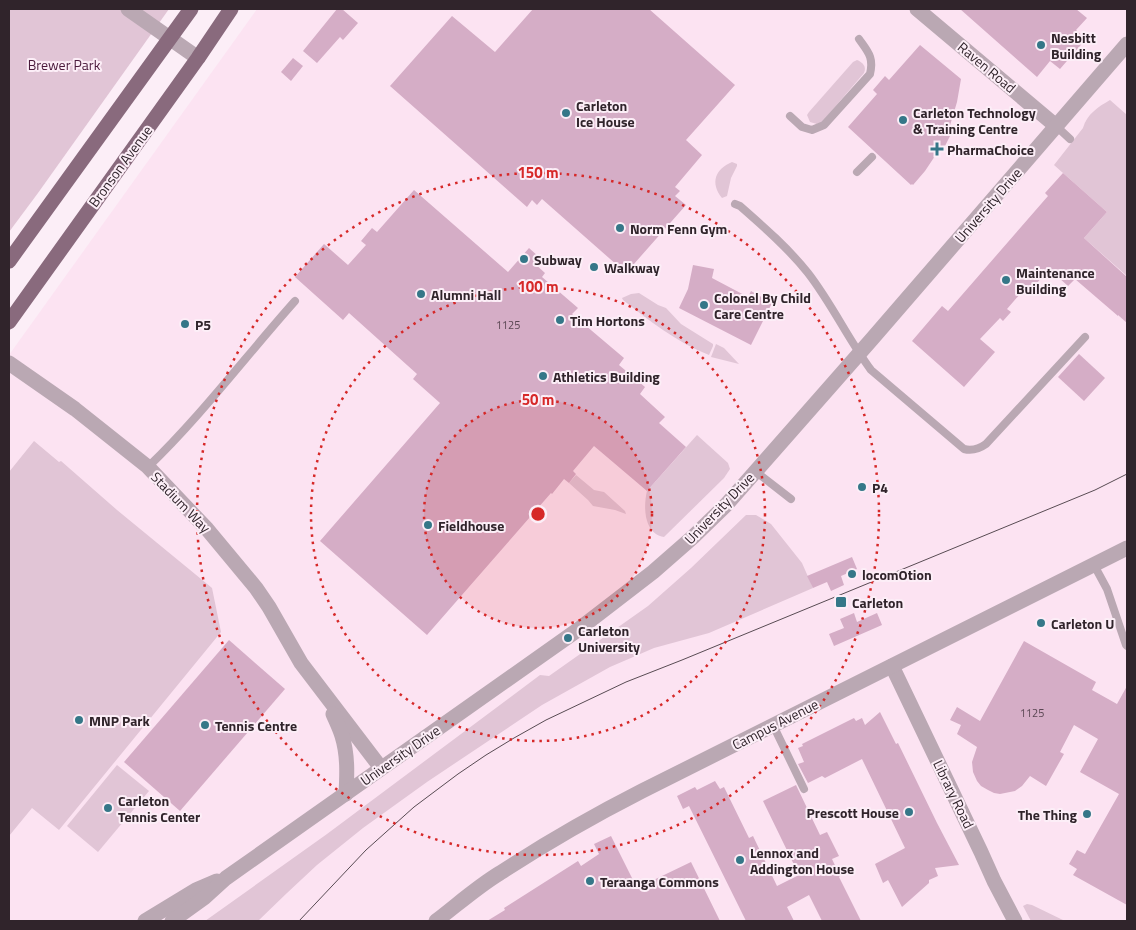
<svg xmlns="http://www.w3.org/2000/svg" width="1136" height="930" font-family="'Titillium Web',sans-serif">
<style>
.built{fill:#fce3f2}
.green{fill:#e1c5d6}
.building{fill:#d5adc6}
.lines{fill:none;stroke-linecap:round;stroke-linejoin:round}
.service{stroke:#baa8b3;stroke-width:8}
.minor{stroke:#baa8b3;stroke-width:15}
.tertiary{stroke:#baa8b3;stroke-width:15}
.primary{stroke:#896a7d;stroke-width:15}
.tram{stroke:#584b53;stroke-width:1}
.ring{fill:none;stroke:#d62828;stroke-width:2.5;stroke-dasharray:2.5 5}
.poi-dot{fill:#357788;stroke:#fceef7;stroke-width:2}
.labels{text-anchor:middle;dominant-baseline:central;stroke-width:4;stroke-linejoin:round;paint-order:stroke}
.number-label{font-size:11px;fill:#594652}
.poi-label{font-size:14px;font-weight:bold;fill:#30242b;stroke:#fceef7;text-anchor:start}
.park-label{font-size:14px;fill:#4b1a3c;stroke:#fceef7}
.street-label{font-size:14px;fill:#30242b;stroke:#fceef7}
.centre{fill:#d62828;stroke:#fceef7;stroke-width:2.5}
.ring-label{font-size:15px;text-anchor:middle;font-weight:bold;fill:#d62828;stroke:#fceef7;stroke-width:4;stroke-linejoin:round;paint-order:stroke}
</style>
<rect width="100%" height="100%" fill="#fceef7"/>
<path class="built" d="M257,9H1127V921H9V355Z"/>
<g class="green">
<path d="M9,9H169L38,193L9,232Z"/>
<path d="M857,60C862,62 867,66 864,73L822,122L817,124L810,122L807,115L809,112L853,62Z"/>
<path d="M1110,100L1127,115V276L1084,238L1107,212L1054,165L1083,128C1087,114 1098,107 1110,100Z"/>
<path d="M732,162L737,164V166L731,178L727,196L722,198C710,183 715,169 732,162Z"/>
<path d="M639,293L658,305L666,308L681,324L713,344V346L709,355C678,343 648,320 623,300L622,298L631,294Z"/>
<path d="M716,344L724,348L739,364L711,357Z"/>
<path d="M697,435L728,463L730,469L724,478L664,537C644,534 643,507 647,491Z"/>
<path d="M34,441L59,462L61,461L117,510L212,588L221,632L59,830L32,808L9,836V472Z"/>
<path d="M576,475L594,490L604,492L625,511L626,514L615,510L593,506L588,500L569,483Z"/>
<path d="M746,515H756L771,524L802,563L813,588L709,633L654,648L610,667L542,705L427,782L363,828L317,865L287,893L258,921H205L327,834L540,675L549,676L648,606L691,568Z"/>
<path d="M117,765L149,791L98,852L67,826Z"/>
<path d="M1027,904L1032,905L1065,921H1031L1023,906Z"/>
</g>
<g class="building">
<path d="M337,9H342L358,23L343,40L340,37L317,63L303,51Z"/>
<path d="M533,9H649L735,85L686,140L702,155L675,187L680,191L675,196L686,205L626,273L542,199L537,205L532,200L527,207L390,86L452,16L495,52Z"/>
<path d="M960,9H1076L1087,18L1076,30L1086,39L1060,69L1050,61L1037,77Z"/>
<path d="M920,45L961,79L957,102L948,132L951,134L943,150L941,147L925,171L913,185L912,184L911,185L848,127L877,94L873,90L885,76L889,80Z"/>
<path d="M293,58L303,66L291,81L281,72Z"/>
<path d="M1063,173L1107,212L1084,238L1127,277V323L1118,315V316L1075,279L1068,286L1049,269L1031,290L1027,286L1007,309L1011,312L1003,321L1000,318L980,339L995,352L964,387L912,341L942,306L948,311L1048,196L1045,193Z"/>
<path d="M414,190L508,272L529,248L539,257L534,263L545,273L542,277L578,308L572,314L624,358L619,365L645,387L640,394L665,417L659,423L686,447L647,491L594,446L573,471L576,474L569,483L564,479L552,494L551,493L427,635L320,541L440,403L413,379L417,374L349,313L343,320L295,277L324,244L348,265L366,245L361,241L372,228L377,232Z"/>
<path d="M693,265L714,269L712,278L748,297L751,291L772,303L751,345L679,308L688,289Z"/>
<path d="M1079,354L1105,378L1084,401L1058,377Z"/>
<path d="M852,557L857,569L841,576L844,585L831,591L827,582L813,588L807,576Z"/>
<path d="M854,613L857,622L877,613L882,625L834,646L829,634L844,628L840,619Z"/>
<path d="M229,640L285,689L180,811L124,762Z"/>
<path d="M1024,641L1096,682L1092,690L1117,704L1127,686V905L1073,875L1077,869L1069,864L1077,850L1085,854L1119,794L1080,772L1098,739L1074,725L1060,752L1064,754L1046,786L1030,776L1022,786L1015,791L1000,794L994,793L988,790L981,786L977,781L973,772L972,762L977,747L957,734L961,725L950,720L957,707L980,721Z"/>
<path d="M880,712L896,744L898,743L937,823L959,865L935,868L938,876L929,880V883L902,907L888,880L883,883L875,864L905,848L862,759L825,778L822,776L808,783L798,764L804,762L798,748L803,746L802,744L854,718L856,721L862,718L865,725Z"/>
<path d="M715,781L720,789L724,787L749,838L753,836L777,886L799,875L763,801L796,785L820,835L827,832L839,856L832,859L840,876L839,877L861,921H822L809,895L787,907L794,921H746L689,806L683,809L677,796L695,787L697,790Z"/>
<path d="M611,836L637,888L691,862L720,921H487L505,910L504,908L578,861L581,866L599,854L594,844Z"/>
</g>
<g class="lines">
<g class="service">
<path d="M790,116L802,127L812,130L824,125L870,74C874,57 868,52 859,39"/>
<path d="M1056,126L1070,139"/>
<path d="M857,172L872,157"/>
<path d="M735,204L740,206C764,227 788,248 808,273C832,304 848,339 871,370L964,449C972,451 979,449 986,444L1085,337"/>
<path d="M148,467C201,416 246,356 295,301"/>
<path d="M755,471L791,499"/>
<path d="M1094,565L1107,589L1126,645L1127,646"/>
<path d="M773,725L804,789"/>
</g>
<g class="minor">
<path d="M128,9L198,58"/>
<path d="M917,9L1056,126"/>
<path d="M9,363L75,409L148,467L207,529L256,588L269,607L301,663L381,768"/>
<path d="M333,714C336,721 340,729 342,736C348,755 347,775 346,794"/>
</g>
<g class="tertiary">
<path d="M892,666L981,852L994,881L1015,921"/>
<path d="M145,921L196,890L217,881"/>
<path d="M172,921L204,898L226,878L579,629L653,572L693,537L726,505L872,339L1127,44"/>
<path d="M436,921C457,905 477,887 500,873C546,843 593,816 642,791L1127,548"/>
</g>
<g class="primary">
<path d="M9,261L191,9"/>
<path d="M9,322L198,58L231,9"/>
</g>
<path class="tram" d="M299,921L366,850L414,807L458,774L486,755L514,738L546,720L626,682L682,660L1095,490L1127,474"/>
</g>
<circle cx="538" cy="514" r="114" fill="#d62828" fill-opacity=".12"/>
<g class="ring">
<circle cx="538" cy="514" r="114"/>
<circle cx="538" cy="514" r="227"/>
<circle cx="538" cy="514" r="341"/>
</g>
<g class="poi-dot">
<circle cx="1041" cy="45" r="5"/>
<circle cx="566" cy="113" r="5"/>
<circle cx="903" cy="120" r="5"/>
<path d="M934.5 141.5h5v5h5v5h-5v5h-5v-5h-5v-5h5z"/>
<circle cx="620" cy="228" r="5"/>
<circle cx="524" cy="259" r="5"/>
<circle cx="594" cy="267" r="5"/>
<circle cx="1006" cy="280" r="5"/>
<circle cx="421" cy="294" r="5"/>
<circle cx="704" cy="305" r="5"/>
<circle cx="560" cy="320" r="5"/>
<circle cx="185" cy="324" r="5"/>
<circle cx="543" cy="376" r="5"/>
<circle cx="862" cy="487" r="5"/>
<circle cx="428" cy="525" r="5"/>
<circle cx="852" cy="574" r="5"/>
<rect x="835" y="596" width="12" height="12" rx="2.5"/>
<circle cx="1041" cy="623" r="5"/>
<circle cx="568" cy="638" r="5"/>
<circle cx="79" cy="720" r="5"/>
<circle cx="205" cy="725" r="5"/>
<circle cx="108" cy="808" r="5"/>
<circle cx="909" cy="812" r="5"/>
<circle cx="1087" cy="814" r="5"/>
<circle cx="740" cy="860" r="5"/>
<circle cx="590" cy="881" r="5"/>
</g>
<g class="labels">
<g class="number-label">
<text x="508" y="325">1125</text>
<text x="1032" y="713">1125</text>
</g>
<g class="poi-label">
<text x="1051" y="37">Nesbitt<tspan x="1051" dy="16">Building</tspan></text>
<text x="576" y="105">Carleton<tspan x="576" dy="16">Ice House</tspan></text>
<text x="913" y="112">Carleton Technology<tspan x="913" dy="16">&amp; Training Centre</tspan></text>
<text x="947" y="149">PharmaChoice</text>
<text x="630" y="228">Norm Fenn Gym</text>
<text x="534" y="259">Subway</text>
<text x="604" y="267">Walkway</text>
<text x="1016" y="272">Maintenance<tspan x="1016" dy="16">Building</tspan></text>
<text x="431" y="294">Alumni Hall</text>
<text x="714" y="297">Colonel By Child<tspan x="714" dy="16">Care Centre</tspan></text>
<text x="570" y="320">Tim Hortons</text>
<text x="195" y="324">P5</text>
<text x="553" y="376">Athletics Building</text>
<text x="872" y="487">P4</text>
<text x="438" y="525">Fieldhouse</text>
<text x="862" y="574">locomOtion</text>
<text x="852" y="602">Carleton</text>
<text x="1051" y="623">Carleton U</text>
<text x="578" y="630">Carleton<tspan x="578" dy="16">University</tspan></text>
<text x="89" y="720">MNP Park</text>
<text x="215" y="725">Tennis Centre</text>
<text x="118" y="800">Carleton<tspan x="118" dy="16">Tennis Center</tspan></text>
<text x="899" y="812" text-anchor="end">Prescott House</text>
<text x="1077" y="814" text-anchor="end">The Thing</text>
<text x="750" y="852">Lennox and<tspan x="750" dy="16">Addington House</tspan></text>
<text x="600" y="881">Teraanga Commons</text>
</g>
<g class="park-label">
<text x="64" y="64">Brewer Park</text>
</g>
<g class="street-label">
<text transform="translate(987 67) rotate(40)">Raven Road</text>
<text transform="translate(120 166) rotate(-54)">Bronson Avenue</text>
<text transform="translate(988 205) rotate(-49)">University Drive</text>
<text transform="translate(181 502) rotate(46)">Stadium Way</text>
<text transform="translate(719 508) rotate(-46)">University Drive</text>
<text transform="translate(775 724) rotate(-27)">Campus Avenue</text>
<text transform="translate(400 755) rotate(-35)">University Drive</text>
<text transform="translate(954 794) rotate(64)">Library Road</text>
</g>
</g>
<circle cx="538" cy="514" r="8" class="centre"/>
<g class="ring-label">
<text x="538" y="178">150 m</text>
<text x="538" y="292">100 m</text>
<text x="538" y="405">50 m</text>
</g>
<rect width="1136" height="930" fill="none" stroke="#30242b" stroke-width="20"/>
</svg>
